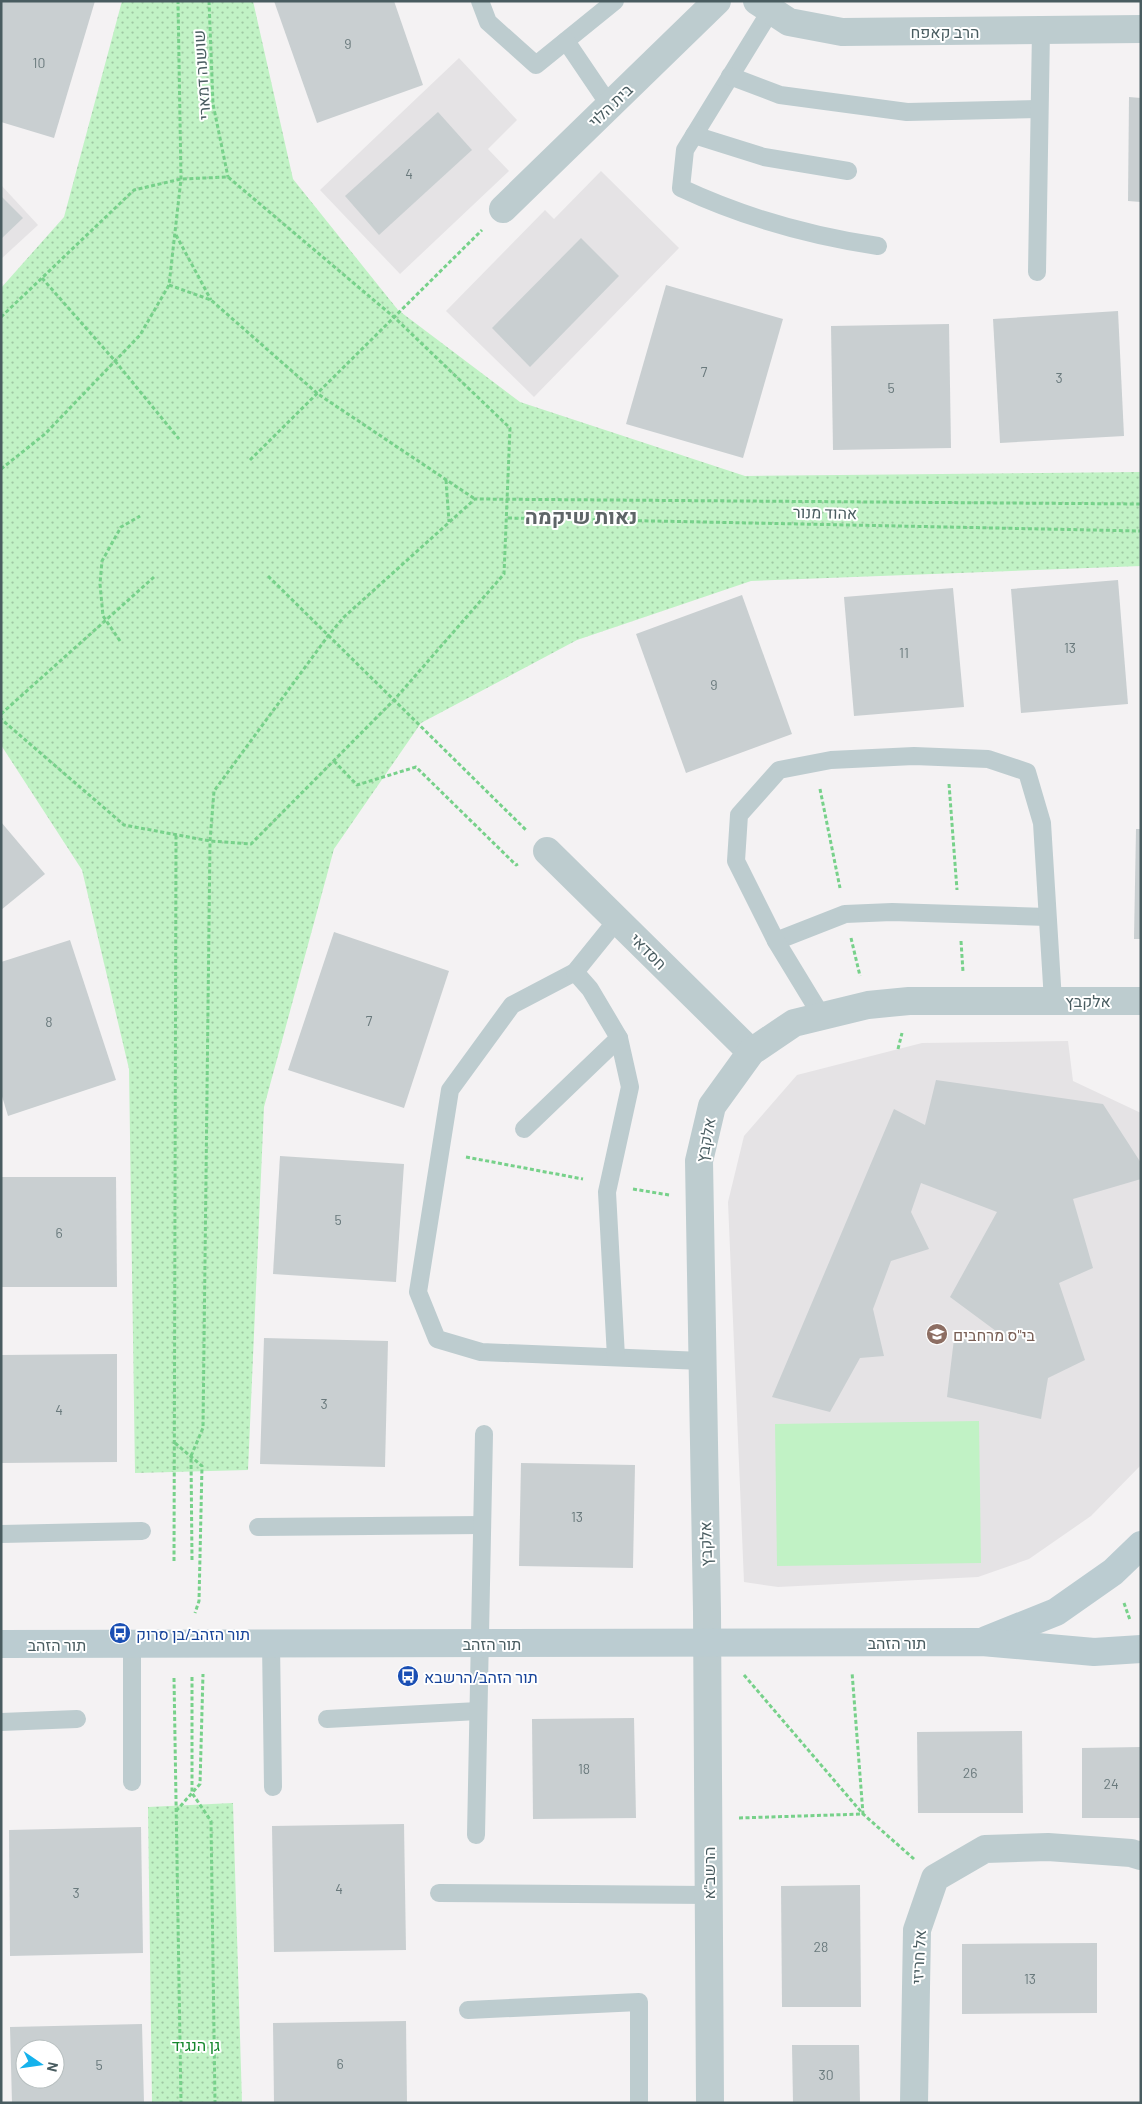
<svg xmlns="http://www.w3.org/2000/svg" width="1142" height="2104" font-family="Barlow,Heebo,sans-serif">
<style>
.education{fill:#e5e3e5}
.park{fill:url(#park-dots)}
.pitch{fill:#c1f2c5}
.building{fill:#c9cfd1;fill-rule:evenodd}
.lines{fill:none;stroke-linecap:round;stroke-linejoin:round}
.path{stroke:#77d18a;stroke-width:3;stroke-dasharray:4 2.5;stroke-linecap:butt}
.lane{stroke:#bdcccf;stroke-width:18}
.street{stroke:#bdcccf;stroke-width:28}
.secondary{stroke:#bbccd1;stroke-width:28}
.labels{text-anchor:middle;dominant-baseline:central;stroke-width:4;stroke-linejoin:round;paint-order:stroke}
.number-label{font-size:14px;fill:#69797c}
.street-label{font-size:16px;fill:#495c60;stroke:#fff}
.education-label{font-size:16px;fill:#785e54;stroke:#fff;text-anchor:start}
.transit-label{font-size:16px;fill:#164399;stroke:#fff;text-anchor:start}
.park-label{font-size:16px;fill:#15872c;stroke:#fff}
.district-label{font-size:21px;font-weight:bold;fill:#5e6567;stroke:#fff}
</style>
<defs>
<pattern id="park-dots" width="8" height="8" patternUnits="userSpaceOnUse" patternTransform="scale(1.25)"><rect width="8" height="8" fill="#c1f2c5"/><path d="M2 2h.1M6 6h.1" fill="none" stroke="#9fc7a3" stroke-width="1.8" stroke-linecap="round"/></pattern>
</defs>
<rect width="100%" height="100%" fill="#f4f2f3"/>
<g class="education">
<path d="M459,58L517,120L488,149L509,171L400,274L320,190Z"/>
<path d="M601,171L679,248L534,397L446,311L545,210L554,219Z"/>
<path d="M1,185L38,225L1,259Z"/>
<path d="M1068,1041L1073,1081L1141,1113V1465L1091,1516L1029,1559L978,1577L778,1587L744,1582L728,1202L744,1136L797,1075L922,1043Z"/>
</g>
<g class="park">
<path d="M122,1H253L293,179L398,310L520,402L745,476L1141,472V566L751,581L577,640L421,723L334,849L264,1107L248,1470L135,1473L129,1069L82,870L1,745V288L64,217Z"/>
<path d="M233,1803L242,2103H152L148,1807Z"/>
</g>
<path class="pitch" d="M979,1421L981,1563L777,1566L775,1424Z"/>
<g class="building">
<path d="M1,1H95L54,138L1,122Z"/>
<path d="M274,1H394L423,85L317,123Z"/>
<path d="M1129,97L1141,98V202L1128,201Z"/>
<path d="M438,112L472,150L379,235L345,196Z"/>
<path d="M1,196L23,218L1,239Z"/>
<path d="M581,238L619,276L530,367L492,328Z"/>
<path d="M666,285L783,319L743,458L626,424Z"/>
<path d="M1118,311L1124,436L1000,443L993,319Z"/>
<path d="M949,324L951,448L833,450L831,326Z"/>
<path d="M1118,580L1128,704L1021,713L1011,589Z"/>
<path d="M953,588L964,707L854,716L844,597Z"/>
<path d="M742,595L792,734L686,773L636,634Z"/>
<path d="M1,822L45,874L1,910Z"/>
<path d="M1136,829H1141V939H1134Z"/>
<path d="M334,932L449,971L404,1108L288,1070Z"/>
<path d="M70,940L116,1080L8,1116L1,1093V962Z"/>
<path d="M936,1080L1103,1104L1141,1163V1179L1073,1199L1093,1268L1059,1283L1085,1360L1048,1378L1041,1419L947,1397L954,1339L1000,1334L950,1297L997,1212L921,1183L911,1212L929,1249L891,1261L873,1309L884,1356L860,1358L830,1412L772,1397L894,1109L925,1125Z"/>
<path d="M280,1156L404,1164L396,1282L273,1274Z"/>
<path d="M1,1177H116L117,1287H1Z"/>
<path d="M264,1338L388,1341L385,1467L260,1464Z"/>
<path d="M117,1354V1462L1,1463V1355Z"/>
<path d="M521,1463L635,1465L633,1568L519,1566Z"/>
<path d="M634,1718L636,1818L533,1819L532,1719Z"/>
<path d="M1022,1731L1023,1813H918L917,1732Z"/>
<path d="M1141,1747V1818H1082V1748Z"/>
<path d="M404,1824L406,1950L274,1952L272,1826Z"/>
<path d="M141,1827L143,1953L10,1956L9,1830Z"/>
<path d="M860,1885L861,2007H782L781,1886Z"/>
<path d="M1097,1943V2013L962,2014V1944Z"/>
<path d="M406,2021L407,2103H274L273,2023Z"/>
<path d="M142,2024L144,2103H12L10,2027ZM25,2049H55V2079H25Z"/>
<path d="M792,2045H859L860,2103H793Z"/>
</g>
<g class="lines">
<g class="path">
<path d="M209,1L213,104L228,177"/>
<path d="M176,235L211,300"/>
<path d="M42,278L115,361L179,439"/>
<path d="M169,285L211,300L318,394L475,499"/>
<path d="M1,317L134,190L181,179L228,177L395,318L510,428L504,574L395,699L251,844L210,841L124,825L1,719"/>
<path d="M250,460L482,230"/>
<path d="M1,469L45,434L140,335L169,285L181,179L178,1"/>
<path d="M446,480L449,522"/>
<path d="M508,518L1141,531"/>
<path d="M268,576L526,830"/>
<path d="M120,641L103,616L100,584L102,561L121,527L140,516"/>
<path d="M1,714L154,577"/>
<path d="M334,761L357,785L416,767L516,865L518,864"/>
<path d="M949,784L957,890"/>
<path d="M820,789L840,888"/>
<path d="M851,938L860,976"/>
<path d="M961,941L963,972"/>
<path d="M898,1049L902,1033"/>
<path d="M466,1157L583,1179"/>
<path d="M633,1189L669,1195"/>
<path d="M175,1443L202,1466L199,1601L195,1613"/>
<path d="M192,1560L191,1456L203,1428L210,841L214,791L328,636L344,617L475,499L1141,504"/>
<path d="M174,1561L176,835"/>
<path d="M1124,1603L1130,1620"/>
<path d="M744,1675L863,1814L914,1859"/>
<path d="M192,1677V1793L211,1821L215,2103"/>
<path d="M174,1678L181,2103"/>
<path d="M176,1811L200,1784L203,1674"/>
<path d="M739,1818L863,1814L852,1672"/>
</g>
<g class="lane">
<path d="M480,1L488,22L536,65L615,1"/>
<path d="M771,10L685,150L681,188C743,217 811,236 878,246"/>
<path d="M566,41L610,106"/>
<path d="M730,76L780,95L907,112L1038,109"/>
<path d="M694,135L764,157L848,171"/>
<path d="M1037,272L1041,30"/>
<path d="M617,920L575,972L512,1005L450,1090L418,1292L437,1339L481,1352L702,1361"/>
<path d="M776,941L845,914L892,912L1047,917"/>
<path d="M575,972L590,989L619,1038L630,1087L607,1192L616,1357"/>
<path d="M821,1015L776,941L736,861L739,815L779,770L831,760L914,756L988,759L1027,772L1042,823L1053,1001"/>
<path d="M524,1129L619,1038"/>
<path d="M258,1527L482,1525"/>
<path d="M1,1534L142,1531"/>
<path d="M271,1643L273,1787"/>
<path d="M327,1719L478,1711"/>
<path d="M1,1722L77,1719"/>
<path d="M132,1782V1644"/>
<path d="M476,1835L484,1434"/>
<path d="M439,1893L709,1895"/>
<path d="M468,2010L639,2002V2103"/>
</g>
<g class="street">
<path d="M757,1L789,22L842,32L1141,29"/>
<path d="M503,209L717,1"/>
<path d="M547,851L751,1052"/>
<path d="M710,2103L707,1612L699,1161L712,1106L751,1052L794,1023L868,1005L909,1001H1141"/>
<path d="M914,2103L917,1930L935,1878L985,1849L1048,1847L1131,1853L1141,1856"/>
</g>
<g class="secondary">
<path d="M986,1640L1056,1612L1113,1572L1141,1545"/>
<path d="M1,1644L982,1642L1094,1652L1141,1649"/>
</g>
</g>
<defs>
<g id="school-disc" transform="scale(1.125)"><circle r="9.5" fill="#8d6e63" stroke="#fff"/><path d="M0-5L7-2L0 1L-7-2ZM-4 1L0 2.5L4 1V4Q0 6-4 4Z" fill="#fff"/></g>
<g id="bus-disc" transform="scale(1.125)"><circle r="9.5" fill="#1a4fb4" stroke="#fff"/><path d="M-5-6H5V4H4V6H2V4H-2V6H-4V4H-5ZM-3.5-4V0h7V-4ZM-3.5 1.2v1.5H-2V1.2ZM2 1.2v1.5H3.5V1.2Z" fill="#fff"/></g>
</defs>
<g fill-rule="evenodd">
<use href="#school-disc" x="937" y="1334"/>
<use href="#bus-disc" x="120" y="1633"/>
<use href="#bus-disc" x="408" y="1676"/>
</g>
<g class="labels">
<g class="number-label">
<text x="348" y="43">9</text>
<text x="39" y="62">10</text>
<text x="409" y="173">4</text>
<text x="704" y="371">7</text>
<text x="1059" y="377">3</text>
<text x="891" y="387">5</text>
<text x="1070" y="647">13</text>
<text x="904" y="652">11</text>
<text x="714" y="684">9</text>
<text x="369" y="1020">7</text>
<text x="49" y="1021">8</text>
<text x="338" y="1219">5</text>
<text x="59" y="1232">6</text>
<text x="324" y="1403">3</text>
<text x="59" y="1409">4</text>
<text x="577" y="1516">13</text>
<text x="584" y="1768">18</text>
<text x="970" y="1772">26</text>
<text x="1111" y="1783">24</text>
<text x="339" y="1888">4</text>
<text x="76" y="1892">3</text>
<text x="821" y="1946">28</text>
<text x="1030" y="1978">13</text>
<text x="340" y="2063">6</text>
<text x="99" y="2064">5</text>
<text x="826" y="2074">30</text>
</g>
<g class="street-label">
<text x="945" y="31">הרב קאפח</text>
<text transform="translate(201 75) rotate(-94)">שושנה דמארי</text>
<text transform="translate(610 105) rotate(-44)">בית הלוי</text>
<text transform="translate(825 512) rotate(1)">אהוד מנור</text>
<text transform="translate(649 951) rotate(45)">חסדאי</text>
<text x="1088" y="1000">אלקבץ</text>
<text transform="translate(705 1140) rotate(-79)">אלקבץ</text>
<text transform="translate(705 1544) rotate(-91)">אלקבץ</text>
<text x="897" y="1642">תור הזהב</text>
<text x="492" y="1643">תור הזהב</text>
<text x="57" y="1644">תור הזהב</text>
<text transform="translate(708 1873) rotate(-90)">הרשב"א</text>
<text transform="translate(918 1957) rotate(-87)">אל חריזי</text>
</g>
<g class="education-label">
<text x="953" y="1334">בי"ס מרחבים</text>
</g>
<g class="transit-label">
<text x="136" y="1633">תור הזהב/בן סרוק</text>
<text x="424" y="1676">תור הזהב/הרשבא</text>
</g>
<g class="park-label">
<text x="196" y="2044">גן הנגיד</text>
</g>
<g class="district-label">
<text x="581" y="515">נאות שיקמה</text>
</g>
</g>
<rect width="1142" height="2104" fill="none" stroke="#495c60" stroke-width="5"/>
<g transform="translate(40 2064) rotate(103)"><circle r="24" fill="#ffffff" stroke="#b6bebf"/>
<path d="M0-4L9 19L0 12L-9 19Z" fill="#15b2ec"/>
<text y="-8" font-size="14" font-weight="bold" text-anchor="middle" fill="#495c60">N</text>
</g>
</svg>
